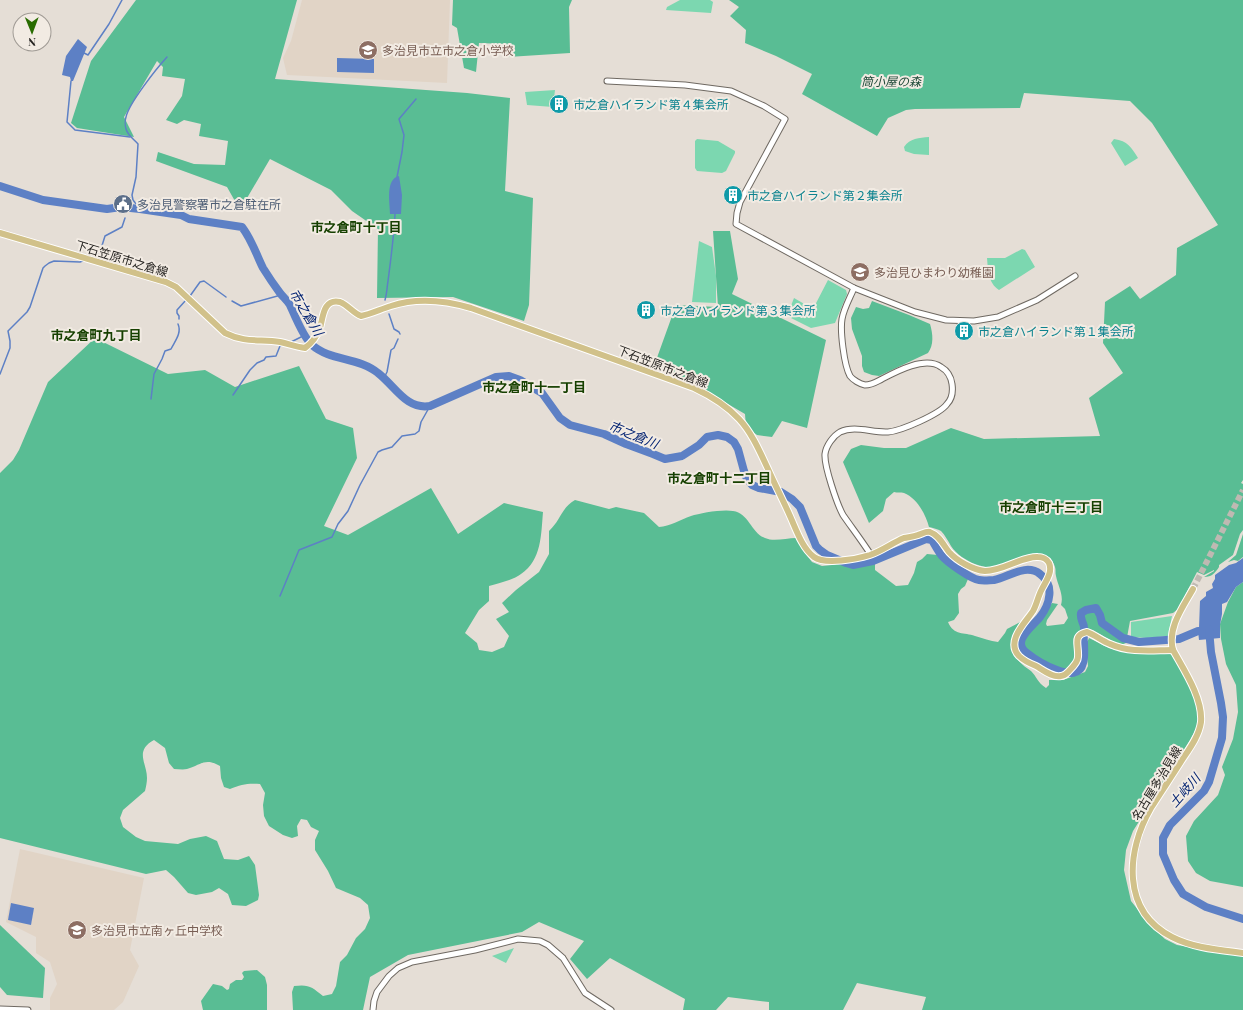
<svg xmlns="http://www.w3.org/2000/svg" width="1243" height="1010" font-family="'Playfair Display','Noto Sans JP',serif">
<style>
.built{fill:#e1d4c6}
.green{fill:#7cd7b0}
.forest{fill:#59bd94}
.water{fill:#5d80c5}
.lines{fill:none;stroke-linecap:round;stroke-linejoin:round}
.stream{stroke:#5d80c5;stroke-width:1.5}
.river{stroke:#5d80c5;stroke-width:8}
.major-tunnel{stroke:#bfb9b2;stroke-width:6;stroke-dasharray:6 3;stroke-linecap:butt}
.minor-casing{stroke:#6f6962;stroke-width:7}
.major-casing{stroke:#fff;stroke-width:8}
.minor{stroke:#fff;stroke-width:5}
.major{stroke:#d1c18a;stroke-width:6}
.labels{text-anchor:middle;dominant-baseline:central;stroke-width:4;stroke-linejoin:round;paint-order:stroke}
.education-label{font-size:12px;fill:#785e54;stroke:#f2ebe3;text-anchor:start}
.park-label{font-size:12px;font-style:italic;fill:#1e4938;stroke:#f2ebe3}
.culture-label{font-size:12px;fill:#0d838f;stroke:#f2ebe3;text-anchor:start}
.service-label{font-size:12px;fill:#4e5e75;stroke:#f2ebe3;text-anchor:start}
.street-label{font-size:12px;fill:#262421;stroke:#f2ebe3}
.neighbourhood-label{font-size:13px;font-weight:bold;fill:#164001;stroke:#f2ebe3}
.water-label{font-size:13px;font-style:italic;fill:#022272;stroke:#f2ebe3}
</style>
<rect width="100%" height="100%" fill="#e5ded6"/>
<g class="built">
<path d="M302,0H450L447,83L287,75L283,58L291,41Z"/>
<path d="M20,849L144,878L130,950L139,966L123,1002L114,1010H50V998L57,984L50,962L36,953V937L6,922Z"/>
</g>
<g class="green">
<path d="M680,0H710L713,2L711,13L666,10L667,7Z"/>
<path d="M555,90L553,107L527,105L525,92Z"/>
<path d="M929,137V155L914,154L905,151L904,147C910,138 919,138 929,137Z"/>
<path d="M697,139L718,141L735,151V153L726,171L722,173L697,171L695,168V141Z"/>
<path d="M1114,139C1128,141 1131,147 1138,158L1125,166L1111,143Z"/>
<path d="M699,241L712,247L716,276V303L692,302Z"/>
<path d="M1022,249L1025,250L1035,267L999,290C988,283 988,269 987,258H1005Z"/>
<path d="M828,280L846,290L847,294L835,323L811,328L787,316L794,298L813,309Z"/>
<path d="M1172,616L1168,636L1147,638L1131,637V622Z"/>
<path d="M514,948L506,963L492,956Z"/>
</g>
<g class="forest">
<path d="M136,0H297L275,79L467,93L510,98L505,191L533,198L529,305L524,321L453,297L377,298L378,229L352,211L331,190L270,159L240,210L227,187L156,161L158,152L194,164L225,165L228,141L199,136L201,124L184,120L177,124L166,120L182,96L185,79L162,76L163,67L157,61L124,117L134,137L77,128L71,123L91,61Z"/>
<path d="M453,0H572L569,7L570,53L507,57L503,44L479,43L476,72L464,68L457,28L452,25Z"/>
<path d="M729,0H1243V480L1241,483L1243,484V530L1240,534L1233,555L1219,565V567C1215,573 1212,577 1204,577L1214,571V570L1204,575L1197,572L1178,609L1173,613L1130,621L1126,643L1121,645C1111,641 1102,635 1093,630C1089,629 1084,629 1080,631C1067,637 1078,649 1075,659C1073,663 1070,667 1067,670C1053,666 1029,660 1023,644L1032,627L1039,622L1052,603L1058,604L1047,620L1046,624L1047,626L1064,624L1068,618L1065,609L1061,605C1064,595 1058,586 1056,576C1055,573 1056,570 1055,567C1047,540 1010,564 993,567C987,568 981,566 975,564C967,561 956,554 951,546C948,541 945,535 941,531C938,529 933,528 929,527C926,515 917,498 904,493C901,492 897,493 894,492L886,499L883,511L869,523L843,462L851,449L861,445L884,448H906L951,428L984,439L1100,436L1089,398L1123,373L1103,343L1105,302L1130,286L1140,299L1176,275L1177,248L1218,225L1152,123L1130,101L1024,93L1020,108L915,109L906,110L888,118L877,136L802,94L812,74L776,56L745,43L746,30L730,16L739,7Z"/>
<path d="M713,231H730L738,279L732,294L826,340L807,428L782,421L772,437L757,435L746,427L745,414L685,379L654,366L676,305L718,307Z"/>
<path d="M872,301L909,315L930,324C933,334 934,345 928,353L879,376L872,375L864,372L862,366V356L852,329L851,318L856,307L863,309L869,308Z"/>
<path d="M95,338L168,374L205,370L235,387L299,366L326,419L353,428L357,458L324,526L348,535L431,488L458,534L504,503L543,512C541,534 542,560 521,574C514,580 498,583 489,586V601L479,610L465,633L477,643L479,650L492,652L504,647L509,636L496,619L509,612L502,603L516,590L539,572L549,554V531C561,520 561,508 575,500L609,509L616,507L644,513L659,527C670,526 680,520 691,516C700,513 723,509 733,511C749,513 751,533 765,538C774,542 786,538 796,538L802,549L812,562L822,566L832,565L840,563L850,567H858L875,564V570L896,586L908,585L914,573L917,562L922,559L927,554L938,555L950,567L968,579L965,586L961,589L958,594L959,613L954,620L948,622C954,636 964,632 975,636C983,638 990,641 998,642L1005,633L1007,629L1022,621C1014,634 1006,648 1019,661C1022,665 1027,668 1031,671C1037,677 1037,682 1046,688L1049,685V680H1063L1085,672L1088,666L1086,645L1089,638C1096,641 1102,645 1109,648C1128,654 1148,653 1168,653L1172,655C1183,675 1204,702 1197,726C1195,731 1192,736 1190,740L1133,831L1126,850L1124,870L1131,901L1150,925L1165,939L1177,945L1243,956V1010H922L926,997L857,983L843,1010H769V1002L728,997L716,1010H683L685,999L610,958L587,979L570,959L584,941L539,922L522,932L408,955L370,977L363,1010H293L292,992L294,986C309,984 312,987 323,996L332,994L336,986L340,962L347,955L356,938L365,929L370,918L368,905L360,898L336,888L328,871L315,850V840L319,831L311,827L307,820L301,819L297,826L298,836L292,838L283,835L269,826L264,816L263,805L265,793L260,784C249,783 241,784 230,789L224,787L221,778L220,766C205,757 201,765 187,769C183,770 178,769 174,769L169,763L165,748L154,740C134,751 147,763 147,778C147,782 146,787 145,791L123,810L120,818L123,827L136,837L145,841L178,844L190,839L206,836L217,841L224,859L238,860L249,856L255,865L259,895L258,900L246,906L232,905L228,894L219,888L212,892L196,895L188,893L174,877L166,870L146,874L0,838V473L13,460L19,450L48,382Z"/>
<path d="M1243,534V557L1238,561L1234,560L1228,562L1236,555Z"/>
<path d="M1243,582V887L1210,881L1196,873L1188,861L1186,836L1194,821L1218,795L1225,775L1222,767L1233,739L1238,712L1236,685L1226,664L1221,639L1220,624L1228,602L1236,587Z"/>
<path d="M0,925L45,968L43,998L7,995L0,987Z"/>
<path d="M257,970L265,977L267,985V1010H203L201,1001L213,984L222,986L227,990L229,989L230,984L236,980H242L244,977L242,973L244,971Z"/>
</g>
<g class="water">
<path d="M78,39L87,47L73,81H71L70,77L62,75L66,56Z"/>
<path d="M337,58L374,59V73L337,72Z"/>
<path d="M399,176L402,195L401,214H390C390,203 385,179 399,176Z"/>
<path d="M1243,558V582L1236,587L1227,602L1222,604V614L1220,625V638L1199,640L1198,631L1199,628L1200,601L1206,596V592L1213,588L1212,584L1215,579V575L1229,565L1236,563Z"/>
<path d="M11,903L34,908L31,925L8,920Z"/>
</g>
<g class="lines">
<g class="stream">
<path d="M84,53L88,55L109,24L122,0"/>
<path d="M71,81L67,122L75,130L130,137"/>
<path d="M397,177L402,152L404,135L399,119L416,99"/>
<path d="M140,209L133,200L132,195L136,177L138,144C134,139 128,136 126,129C125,126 125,120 126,117C129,103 157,68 167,57"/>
<path d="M127,210V208"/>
<path d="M90,257L100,252L105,236L122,227L125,218"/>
<path d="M190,296L200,282L204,281L226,297"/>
<path d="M385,300C387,293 387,287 388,281C391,258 394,236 395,214"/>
<path d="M232,301L241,306L281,295"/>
<path d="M389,314L394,329L399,332L400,334"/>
<path d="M179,319V316L177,313V310L186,300"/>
<path d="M291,342L305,335"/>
<path d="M0,374L10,348V341L8,331L27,312L30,307L43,268L45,266L49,263L54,261L80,262L85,260"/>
<path d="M384,378L387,372L391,350L394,348L398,339"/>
<path d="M233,395L250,370L257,363L264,360L266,357L276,356L280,346L282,345"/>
<path d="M151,399L154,374L162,359L165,351L171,349C175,341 182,333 178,324"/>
<path d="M280,596L299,550L332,537L338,524L348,511L360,485L378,452L382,450L392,447L402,436L415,434L419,431L421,422L430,406"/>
</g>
<g class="river">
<path d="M0,186L43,200L107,209L121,207L140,209L181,215L189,219L242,227C252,240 256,254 263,268C268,276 274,285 280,293C283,297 287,300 290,305C295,316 303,337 312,345C330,361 359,357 378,373C395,386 406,410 430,406L496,377L509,376L520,380L542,393L560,418L570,425L604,434L626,444L653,454L665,459L682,456L699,445L707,437L718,435L727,437L734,442L738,449L744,471L747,479L752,485L759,488L781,492L792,499L800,507L816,546L820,550L827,555L846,563L853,565L873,561L926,539L932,540C935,545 938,551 942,556C947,562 971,579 979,580C984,581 990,580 994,580C1009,577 1026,563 1040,574C1055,585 1050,604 1040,617C1033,626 1010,642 1027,653C1037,661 1078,687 1083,663C1085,657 1084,649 1084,642C1083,638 1085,632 1084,627C1083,621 1080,620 1081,613L1086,610L1096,608L1100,615L1102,623L1123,638L1139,642L1179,639L1198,631H1208"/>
<path d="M1209,629L1211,652L1221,703L1223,717L1222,738L1209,782L1204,791L1170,825L1163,838V854L1174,880L1183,894L1206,907L1243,919"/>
</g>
<path class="major-tunnel" d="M1193,589L1243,490"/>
<g class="minor-casing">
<g id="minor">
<path d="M607,81L685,85L731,91L764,106L785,119L740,202L737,213L736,224L854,288L915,312L946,320L974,321L998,317L1037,300L1075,276"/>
<path d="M854,288C850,298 844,308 842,319C840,331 844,365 850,376C853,380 860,384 865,385C872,385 876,382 882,379C897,371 925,356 941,367C948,371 951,377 952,384C953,391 952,399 947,404C940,414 901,431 888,432C872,433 855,425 840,432C833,436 826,446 825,454C824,466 837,504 843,515C852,528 862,541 871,555"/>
<path d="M0,1009L28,1010"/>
<path d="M373,1010L374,1001L377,992L389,976L398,968L412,962L475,950L518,939L540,941L548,945L563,958L585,993L611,1010"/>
</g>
</g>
<g class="major-casing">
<g id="major">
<path d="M0,233L166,282L176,287L225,333C245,343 259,339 280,342C289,344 297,347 305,348C312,343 317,336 320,328C323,318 323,298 340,302C348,305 353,313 361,316C371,314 381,309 391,306C418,297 444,300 471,308L694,388C711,396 726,405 739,419C752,433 760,452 768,469C775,485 783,500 790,516C796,529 802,548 814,557C825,565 857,559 870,555C882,551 892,543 904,538C908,537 913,537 918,535C922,534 926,531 930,532C939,535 944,546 949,552C957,561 973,570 985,571C1004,571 1022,556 1038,557C1042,557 1047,559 1049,563C1053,572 1046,581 1042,589C1038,596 1037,604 1033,611C1026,622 1005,641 1019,656C1023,660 1031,664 1036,666C1043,670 1053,678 1061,676C1065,676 1067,673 1069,671C1073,667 1078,662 1078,657C1079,645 1072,635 1087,632C1095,635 1102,641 1110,644C1130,653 1152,650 1173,650"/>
<path d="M1193,589C1183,607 1167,628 1173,650C1184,670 1203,698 1201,722C1199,736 1190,748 1182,760C1172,776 1161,792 1151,808C1126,851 1121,911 1172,937C1193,948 1220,950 1243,953"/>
</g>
</g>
<use href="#minor" class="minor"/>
<use href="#major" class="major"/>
</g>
<defs>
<g id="school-disc" transform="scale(1)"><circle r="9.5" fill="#8d6e63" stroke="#f2ebe3"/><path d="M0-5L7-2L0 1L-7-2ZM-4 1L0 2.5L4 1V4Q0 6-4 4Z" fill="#fff"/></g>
<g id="building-disc" transform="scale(1)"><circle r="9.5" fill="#0f9aa8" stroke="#f2ebe3"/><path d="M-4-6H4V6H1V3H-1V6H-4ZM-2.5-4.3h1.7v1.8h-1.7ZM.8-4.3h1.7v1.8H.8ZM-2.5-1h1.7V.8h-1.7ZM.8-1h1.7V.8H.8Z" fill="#fff"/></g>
<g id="civic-disc" transform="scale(1)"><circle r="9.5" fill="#5c6f8a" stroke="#f2ebe3"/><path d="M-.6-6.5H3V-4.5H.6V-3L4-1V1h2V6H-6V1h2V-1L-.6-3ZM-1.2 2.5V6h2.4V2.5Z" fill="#fff"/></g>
</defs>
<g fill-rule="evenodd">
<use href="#school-disc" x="368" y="50"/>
<use href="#building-disc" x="559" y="104"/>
<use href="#building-disc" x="733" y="195"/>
<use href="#civic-disc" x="123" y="204"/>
<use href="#school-disc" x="860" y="272"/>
<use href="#building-disc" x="646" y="310"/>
<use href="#building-disc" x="964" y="331"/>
<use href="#school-disc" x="77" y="930"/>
</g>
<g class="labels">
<g class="education-label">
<text x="382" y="50">多治見市立市之倉小学校</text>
<text x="874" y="272">多治見ひまわり幼稚園</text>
<text x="91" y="930">多治見市立南ヶ丘中学校</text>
</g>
<g class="park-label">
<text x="891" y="81">筒小屋の森</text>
</g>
<g class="culture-label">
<text x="573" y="104">市之倉ハイランド第４集会所</text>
<text x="747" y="195">市之倉ハイランド第２集会所</text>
<text x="660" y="310">市之倉ハイランド第３集会所</text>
<text x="978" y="331">市之倉ハイランド第１集会所</text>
</g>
<g class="service-label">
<text x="137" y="204">多治見警察署市之倉駐在所</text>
</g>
<g class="street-label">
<text transform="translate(122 258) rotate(17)">下石笠原市之倉線</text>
<text transform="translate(663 366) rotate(21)">下石笠原市之倉線</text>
<text transform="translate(1156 783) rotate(-59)">名古屋多治見線</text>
</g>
<g class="neighbourhood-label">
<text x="356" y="226">市之倉町十丁目</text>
<text x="96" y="334">市之倉町九丁目</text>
<text x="534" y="386">市之倉町十一丁目</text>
<text x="719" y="477">市之倉町十二丁目</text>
<text x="1051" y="506">市之倉町十三丁目</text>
</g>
<g class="water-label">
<text transform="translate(307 312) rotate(59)">市之倉川</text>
<text transform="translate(634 434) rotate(22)">市之倉川</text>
<text transform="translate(1184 790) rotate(-49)">土岐川</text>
</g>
</g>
<g transform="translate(32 32) rotate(179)"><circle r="19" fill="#f2ebe3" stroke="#a09b95"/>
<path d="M0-3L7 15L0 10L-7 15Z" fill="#296c01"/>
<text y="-6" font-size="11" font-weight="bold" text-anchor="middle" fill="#262421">N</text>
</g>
</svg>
